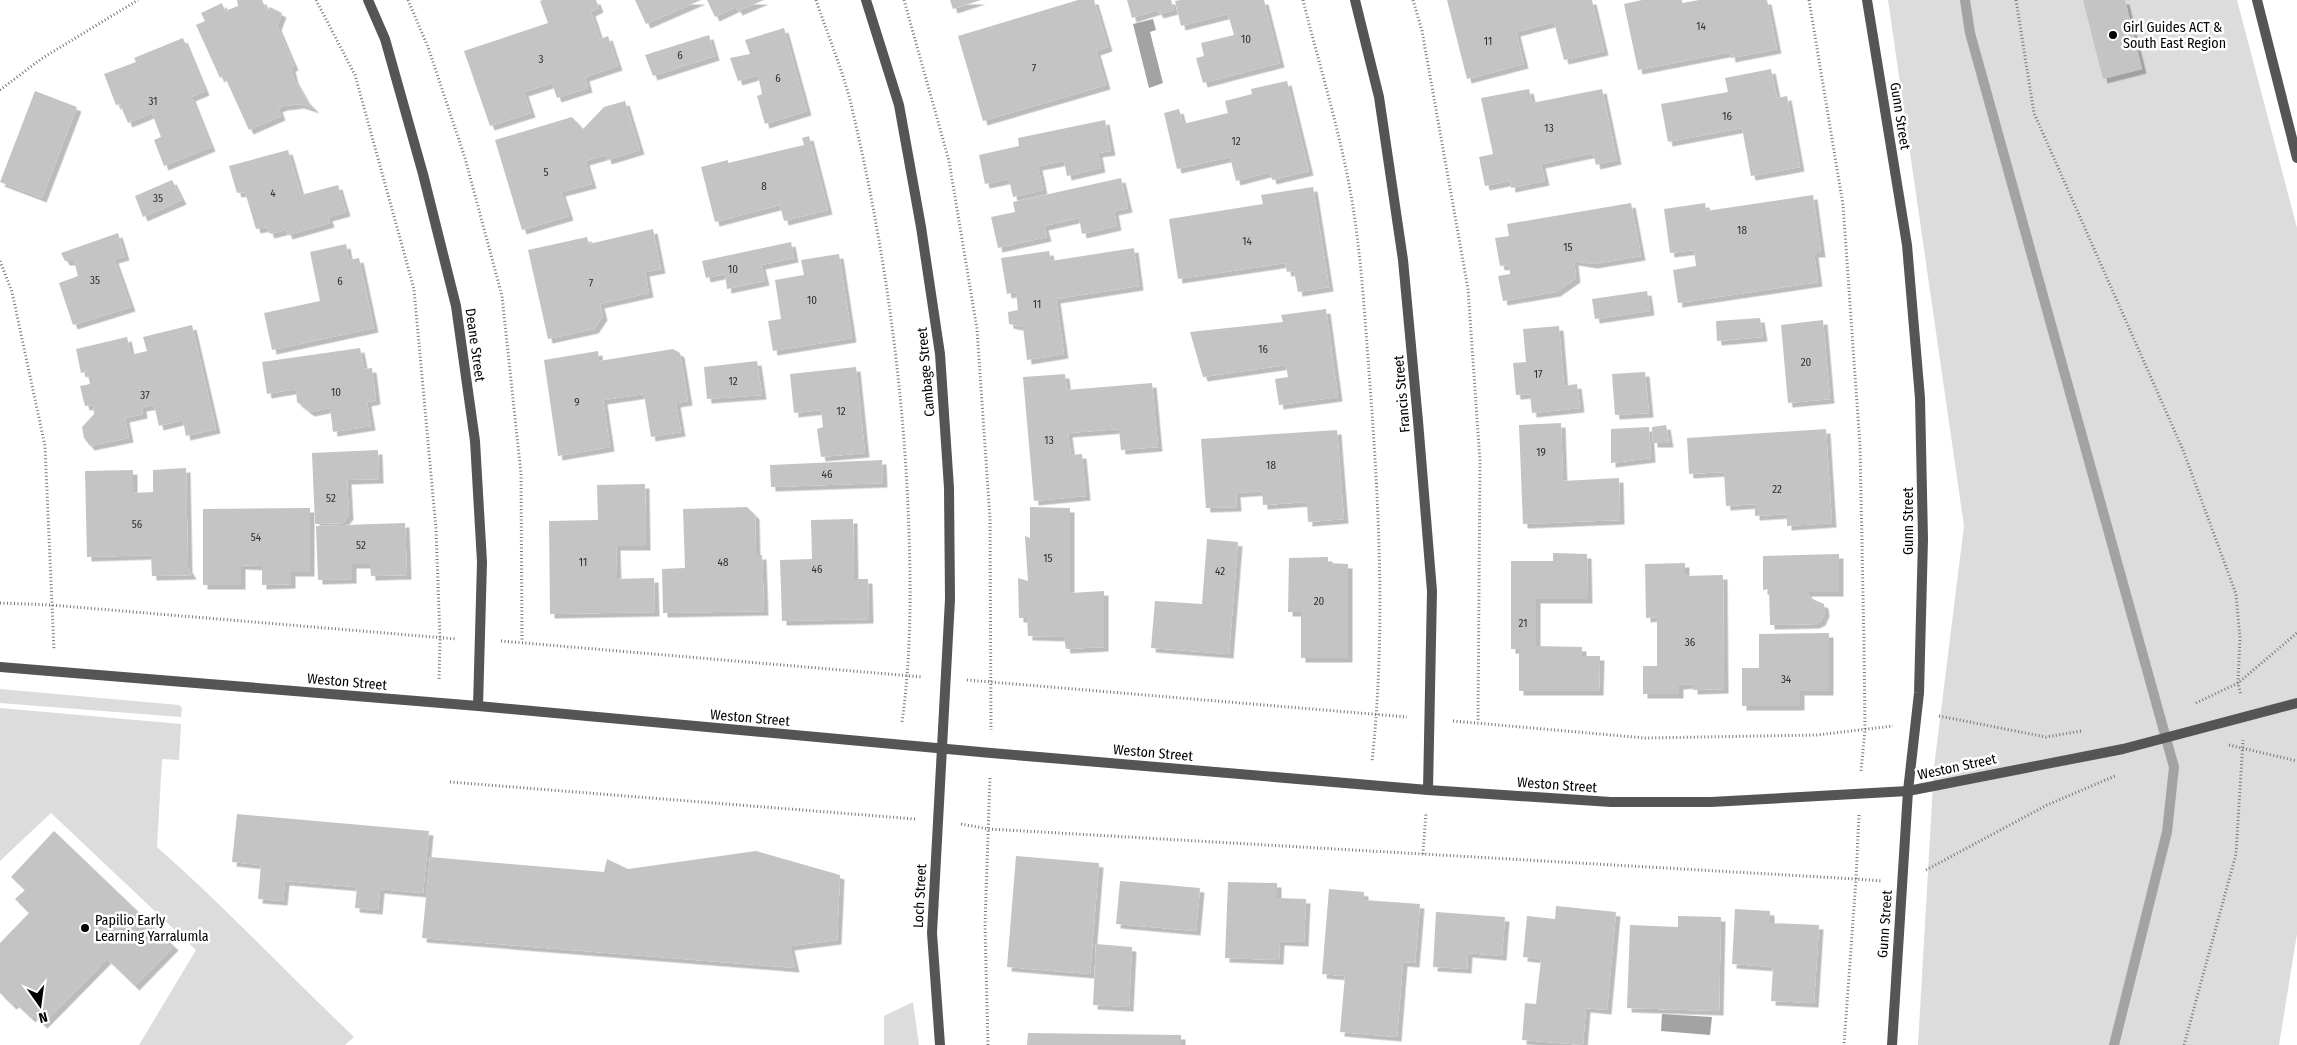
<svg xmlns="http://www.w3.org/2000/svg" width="2297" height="1045" font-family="'Fira Sans Condensed',sans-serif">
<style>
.green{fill:#dcdcdc}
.water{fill:#a3a3a3}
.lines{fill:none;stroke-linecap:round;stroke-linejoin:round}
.stream{stroke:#a3a3a3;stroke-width:10}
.building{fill:#c4c4c4;filter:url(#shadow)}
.path{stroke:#777;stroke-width:3;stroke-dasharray:1 2.5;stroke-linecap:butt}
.minor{stroke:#555;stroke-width:10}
.tertiary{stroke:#555;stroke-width:10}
.poi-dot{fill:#000;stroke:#fff;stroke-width:2}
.labels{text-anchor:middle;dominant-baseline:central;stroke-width:5;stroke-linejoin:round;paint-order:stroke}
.number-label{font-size:11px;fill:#313131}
.poi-label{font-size:14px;fill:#000;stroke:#fff;text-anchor:start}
.street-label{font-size:14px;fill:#000;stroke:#fff}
</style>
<defs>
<filter id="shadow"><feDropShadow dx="4.5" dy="4.5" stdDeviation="0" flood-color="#0004"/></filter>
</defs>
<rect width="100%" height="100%" fill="#fff"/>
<g class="green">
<path d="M1888,0H2237L2297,228V934L2279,1045H1918L1934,767L1964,526Z"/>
<path d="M0,689L179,705L182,708L181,717L0,703Z"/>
<path d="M0,708L181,724L179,760L162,759L157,847C225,907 288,974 354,1037L345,1045H139L196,950L51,813L0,861Z"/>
<path d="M913,1002L919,1045H884V1016Z"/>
</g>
<g class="water">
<path d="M1153,19L1156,30L1150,32L1163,83L1149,88L1133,24Z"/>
<path d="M1662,1014L1712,1017L1710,1035L1661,1031Z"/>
</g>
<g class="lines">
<path class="stream" d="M1965,0L1970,33L2174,767L2167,832L2114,1045"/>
</g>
<g class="building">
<path d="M237,0H262L267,12L270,7L282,13L277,26L294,66L291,67L294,79L306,100L315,109L300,104L283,106L278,108L281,116L249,130L224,75L220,78L196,25L205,21L201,13L222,3L225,11L238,6Z"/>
<path d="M543,0H596L599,8L591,12L600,39L608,36L618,66L585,77L588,88L557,98L552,83L524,92L531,113L490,126L464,51L548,23L540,1Z"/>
<path d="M635,0H701L646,24Z"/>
<path d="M707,0H764L738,11L736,7L715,17Z"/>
<path d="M950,0H981L953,9Z"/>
<path d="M1078,0H1094L1108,47L1096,51L1106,85L983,121L958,36Z"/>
<path d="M1127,0H1171L1174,10L1159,14L1157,10L1132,18Z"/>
<path d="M1181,0H1264L1280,63L1203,83L1196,58L1204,56L1201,43L1234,35L1228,14L1181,26L1175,1Z"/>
<path d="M1447,0H1592L1604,51L1564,60L1554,22L1516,32L1524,64L1467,79Z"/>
<path d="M1642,0H1682V3L1699,0H1767L1777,49L1731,58L1730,52L1638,70L1624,4Z"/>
<path d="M2083,0H2125L2142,69L2103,79Z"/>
<path d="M784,28L807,111L765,124L757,96L762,94L758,75L738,81L730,58L750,54L745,40Z"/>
<path d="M709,35L715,56L653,76L645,55Z"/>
<path d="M183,38L205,91L191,97L211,147L164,166L154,140L161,137L152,113L128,123L120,104L116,105L104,74L136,62L134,58Z"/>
<path d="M1771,69L1777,98L1787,96L1800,167L1751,176L1742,128L1668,142L1661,104L1728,92L1725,78Z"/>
<path d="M1287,81L1309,171L1272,180L1270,172L1236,181L1230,157L1177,169L1164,113L1179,109L1183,124L1228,113L1225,101L1252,94L1251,89Z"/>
<path d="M1529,89L1532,103L1602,89L1617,160L1596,165L1593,153L1541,164L1545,181L1511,188L1510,181L1485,186L1479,157L1493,154L1481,98Z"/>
<path d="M35,91L77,107L42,198L0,182Z"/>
<path d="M625,101L640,150L607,160L606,155L585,161L592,184L561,192L569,216L522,230L495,140L572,117L583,129L604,107Z"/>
<path d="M1105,120L1111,151L1098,153L1101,168L1067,176L1064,161L1038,166L1043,190L1013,197L1009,179L985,184L979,155L1019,146L1018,138Z"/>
<path d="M809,136L828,210L784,221L780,205L715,222L701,167L728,160V163L804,145L802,138Z"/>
<path d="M288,150L301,195L338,185L346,212L328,217L330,223L288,235L286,230L270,234L267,227L256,229L245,192L237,193L229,166Z"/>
<path d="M1121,178L1128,208L1114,211L1117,226L1082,234L1079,218L1044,226L1047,237L998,248L991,217L1015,212L1013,202Z"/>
<path d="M172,180L182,200L143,217L135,196Z"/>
<path d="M1313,187L1329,287L1298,292L1294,271L1287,272L1285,263L1178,279L1169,219L1263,204L1261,195Z"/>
<path d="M1813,195L1821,253H1814L1818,282L1678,303L1673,270L1696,266L1694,250L1670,253L1664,209L1705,203L1706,211Z"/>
<path d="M1631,203L1641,256L1593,264L1574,261L1576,278L1556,292L1503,301L1498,276L1510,274L1509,265L1500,266L1495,238L1509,236L1507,224Z"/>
<path d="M653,229L661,269L645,272L649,293L600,304L603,316L594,329L548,339L528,250L587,237L589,244Z"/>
<path d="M118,233L125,256L114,259L131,307L73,325L59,283L78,276L74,261H65L61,253Z"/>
<path d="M791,242L794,258L761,265L765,281L727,289L725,274L706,278L702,261Z"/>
<path d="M346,244L349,260L359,258L374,328L272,350L264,313L320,301L310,252Z"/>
<path d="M1134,248L1139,286L1056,299L1064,354L1027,360L1023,327L1009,324L1008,312L1018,310L1016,292L1007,294L1001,258L1049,251L1051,261Z"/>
<path d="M839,254L852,338L773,351L768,321L781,319L775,280L804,275L801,260Z"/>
<path d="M1647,291L1650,311L1595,319L1592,299Z"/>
<path d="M1326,309L1338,397L1279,405L1275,379L1288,377L1286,365L1203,377L1190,332L1283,322L1281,315Z"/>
<path d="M1760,318L1763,337L1717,341L1716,321Z"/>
<path d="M1823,320L1830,399L1788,403L1781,325Z"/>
<path d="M192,325L216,429L186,436L183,420L159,426L154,405L142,407L143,414L125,418L129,438L90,446L84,438L82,427L94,414L93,405L85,406L80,386L90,384L87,371L81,373L76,349L127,337L131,355L147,351L143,337Z"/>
<path d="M1559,326L1564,386L1577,384L1580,408L1532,413L1530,394L1516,395L1513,363L1526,362L1523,329Z"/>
<path d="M360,348L364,369L372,368L376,400L367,402L371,426L333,432L330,408L310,412L297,402L296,389L267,394L262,362Z"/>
<path d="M673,349L680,353L688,401L676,403L681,432L651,437L644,394L603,400L610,447L558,456L544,360L598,351L599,361Z"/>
<path d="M757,361L762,395L707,399L704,367Z"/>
<path d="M856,367L865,453L821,457L817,429L823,427L821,410L794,413L790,374Z"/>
<path d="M1645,372L1649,413L1615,415L1612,374Z"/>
<path d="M1065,374L1067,390L1152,383L1158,447L1121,450L1119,429L1068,433L1071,455L1082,454L1086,496L1034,501L1023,377Z"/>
<path d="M1561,423L1563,481L1619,478L1620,520L1523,524L1519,425Z"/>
<path d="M1666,425L1669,443H1653L1652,427Z"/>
<path d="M1649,427L1651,458L1611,463V429Z"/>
<path d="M1826,429L1832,523L1787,526V514L1755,516V504L1726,506L1724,472L1689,474L1687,438Z"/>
<path d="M1337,430L1344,519L1308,522L1307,502L1263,505L1262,491L1236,493L1237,507L1206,508L1201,439Z"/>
<path d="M378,450L379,479L347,480L349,515L343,523L315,524L312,453Z"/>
<path d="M882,460L883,483L771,487L770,465Z"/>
<path d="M186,468L188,568L192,575L152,576L151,555L87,557L85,471L133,470V493L153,492V470Z"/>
<path d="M645,484L646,546H616L617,579L654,578L655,612L550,614L549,521L598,520L597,485Z"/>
<path d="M747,507L755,515L756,555H762L764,611L663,613L662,569L685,568L683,509Z"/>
<path d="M1030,507L1070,508V593L1104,591V647L1066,649L1064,637L1028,636L1027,618H1019L1018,578L1028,581L1025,536L1030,538Z"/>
<path d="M310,508V572H291V584L262,585V566L241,565V585H203V509Z"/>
<path d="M853,519L854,579H868L869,619L782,621L780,560L812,559L811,520Z"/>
<path d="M405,523L407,575L371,576L370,564H352V579L318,580L316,526Z"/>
<path d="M1207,539L1238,542L1229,654L1151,648L1155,601L1202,604Z"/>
<path d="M1553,553L1587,554L1588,599H1536V646L1582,647V656H1600L1599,691H1519V649H1511V561H1553Z"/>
<path d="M1839,554V592H1807L1810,598L1824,604L1825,612L1821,621L1815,624L1770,625L1769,589L1763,590V556Z"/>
<path d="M1328,557V563L1348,564V658H1301V612H1288L1289,558Z"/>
<path d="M1685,563V576L1723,575L1724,689L1693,690V684L1679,685V694H1643V666H1657V617L1646,618L1645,564Z"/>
<path d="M1829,633V691H1800V706H1742V668H1759V634Z"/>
<path d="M237,814L429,831L423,893L380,889L378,910L355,908L357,887L285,881L283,901L258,899L261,865L232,862Z"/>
<path d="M54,831L174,946L135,986L107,959L43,1024L33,1015L31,1018L15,1003L12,1005L0,993V943L29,913L15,899L25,890L11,877Z"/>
<path d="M756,851L840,875L837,940L790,946L795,968L422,938L430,857L604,872L607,859L628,869Z"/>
<path d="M1016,856L1099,863L1090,974L1007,967Z"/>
<path d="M1120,881L1200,888L1196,931L1116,924Z"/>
<path d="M1228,882L1277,883V898L1306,899L1304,942L1280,941L1279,960L1225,958Z"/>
<path d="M1329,889L1364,892V900L1420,904L1415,963L1403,962L1397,1037L1340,1032L1345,976L1322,974Z"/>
<path d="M1556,906L1616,912L1607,1010L1586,1008L1583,1045L1522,1040L1525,1003L1536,1004L1541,959L1523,957L1527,916L1555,919Z"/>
<path d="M1735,909L1770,911V923L1819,925L1814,1003L1771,1001L1773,967L1732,964Z"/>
<path d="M1436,912L1505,917L1502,956L1468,953L1467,969L1433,967Z"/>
<path d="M1678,916L1721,917L1719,1011L1627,1008L1630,925L1678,927Z"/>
<path d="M1096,944L1132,947L1129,1007L1093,1005Z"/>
<path d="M1028,1033L1181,1035V1045H1027Z"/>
</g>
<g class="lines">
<g class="path">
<path d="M316,0L355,75L414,289L436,529L440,639L439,680"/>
<path d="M408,0L428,47L465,158L502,296L521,474L522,641"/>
<path d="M816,0C827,33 841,66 850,100C882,233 902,371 908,507C911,579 912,651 902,722"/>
<path d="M904,0L949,161L977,329L990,519L991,730"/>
<path d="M1303,0C1317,56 1334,112 1346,169C1360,234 1364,306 1369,372C1379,502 1386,632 1372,762"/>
<path d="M1413,0L1422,31L1468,289L1480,461L1478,722"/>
<path d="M1809,0L1843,205L1860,446L1864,645L1865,730L1861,771"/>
<path d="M2016,0L2034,113L2183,450L2236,594L2240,638L2238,683L2241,695"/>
<path d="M0,90L41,59L138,0"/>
<path d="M0,261L12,292L45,446L54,650"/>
<path d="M0,603L51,605L457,639"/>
<path d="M501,641L923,677"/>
<path d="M967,680L1407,717"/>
<path d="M2196,703L2238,683L2297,633"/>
<path d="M1939,716L2046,737L2081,731"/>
<path d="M1453,721L1645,738L1817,735L1893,726"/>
<path d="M2229,745L2297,761"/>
<path d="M450,782L915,819"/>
<path d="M1859,815L1856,879L1881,881"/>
<path d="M961,824L989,829L1856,879L1844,1045"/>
<path d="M1423,854L1426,812"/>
<path d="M1926,870L2047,805L2115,776"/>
<path d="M988,1045L985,925L990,777"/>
<path d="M2184,1045L2236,854L2243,740"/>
</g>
<g class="minor">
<path d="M368,0L385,39L423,174L456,306L475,441L482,562L478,706"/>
<path d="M866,0L899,105L921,227L940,354L949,488L950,599L932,933L940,1045"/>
<path d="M1355,0L1379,97L1403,260L1418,421L1432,591L1428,790"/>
<path d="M1867,0L1907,245L1920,398L1923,539L1919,693L1908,791L1892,1045"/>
<path d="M2257,0L2297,158"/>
</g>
<path class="tertiary" d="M0,667L478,706L991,753L1428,790L1611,802H1711L1908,791L2123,749L2297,703"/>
</g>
<g class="poi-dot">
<circle cx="2113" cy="35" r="5"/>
<circle cx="85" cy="928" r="5"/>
</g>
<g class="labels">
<g class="number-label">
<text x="1701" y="26">14</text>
<text x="1246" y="39">10</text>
<text x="1488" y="41">11</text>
<text x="680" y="55">6</text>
<text x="541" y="59">3</text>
<text x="1034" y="68">7</text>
<text x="778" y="78">6</text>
<text x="153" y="101">31</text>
<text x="1727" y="116">16</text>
<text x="1549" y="128">13</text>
<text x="1236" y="141">12</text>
<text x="546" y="172">5</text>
<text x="764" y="186">8</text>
<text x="273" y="193">4</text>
<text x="158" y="198">35</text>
<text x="1742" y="230">18</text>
<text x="1247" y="241">14</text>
<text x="1568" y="247">15</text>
<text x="733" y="269">10</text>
<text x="95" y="280">35</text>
<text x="340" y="281">6</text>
<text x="591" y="283">7</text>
<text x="812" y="300">10</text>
<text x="1037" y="304">11</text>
<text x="1263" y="349">16</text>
<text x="1806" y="362">20</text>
<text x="1538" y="374">17</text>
<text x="733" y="381">12</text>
<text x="336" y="392">10</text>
<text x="145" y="395">37</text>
<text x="577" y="402">9</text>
<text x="841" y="411">12</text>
<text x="1049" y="440">13</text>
<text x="1541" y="452">19</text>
<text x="1271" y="465">18</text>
<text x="827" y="474">46</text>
<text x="1777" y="489">22</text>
<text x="331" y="498">52</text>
<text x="137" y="524">56</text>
<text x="256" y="537">54</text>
<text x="361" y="545">52</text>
<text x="1048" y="558">15</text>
<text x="583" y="562">11</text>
<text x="723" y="562">48</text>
<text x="817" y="569">46</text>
<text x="1220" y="571">42</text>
<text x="1319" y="601">20</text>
<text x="1523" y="623">21</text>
<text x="1690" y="642">36</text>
<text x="1786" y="679">34</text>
</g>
<g class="poi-label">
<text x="2123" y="27">Girl Guides ACT &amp;<tspan x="2123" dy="16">South East Region</tspan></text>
<text x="95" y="920">Papilio Early<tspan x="95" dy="16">Learning Yarralumla</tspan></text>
</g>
<g class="street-label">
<text transform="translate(1900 116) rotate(81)">Gunn Street</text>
<text transform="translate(475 345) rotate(82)">Deane Street</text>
<text transform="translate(926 372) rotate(-95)">Cambage Street</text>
<text transform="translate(1402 394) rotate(-95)">Francis Street</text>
<text transform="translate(1908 521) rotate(-90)">Gunn Street</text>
<text transform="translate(347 682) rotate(5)">Weston Street</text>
<text transform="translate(750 718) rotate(5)">Weston Street</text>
<text transform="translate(1153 753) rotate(5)">Weston Street</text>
<text transform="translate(1957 767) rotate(-12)">Weston Street</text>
<text transform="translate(1557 785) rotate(4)">Weston Street</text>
<text transform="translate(920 896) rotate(-87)">Loch Street</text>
<text transform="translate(1885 924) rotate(-86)">Gunn Street</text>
</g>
</g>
<g transform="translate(40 1005) rotate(166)" stroke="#ffffff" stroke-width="4" paint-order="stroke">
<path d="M0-4L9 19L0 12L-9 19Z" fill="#000000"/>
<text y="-8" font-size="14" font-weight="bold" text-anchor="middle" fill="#000000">N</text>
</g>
</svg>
